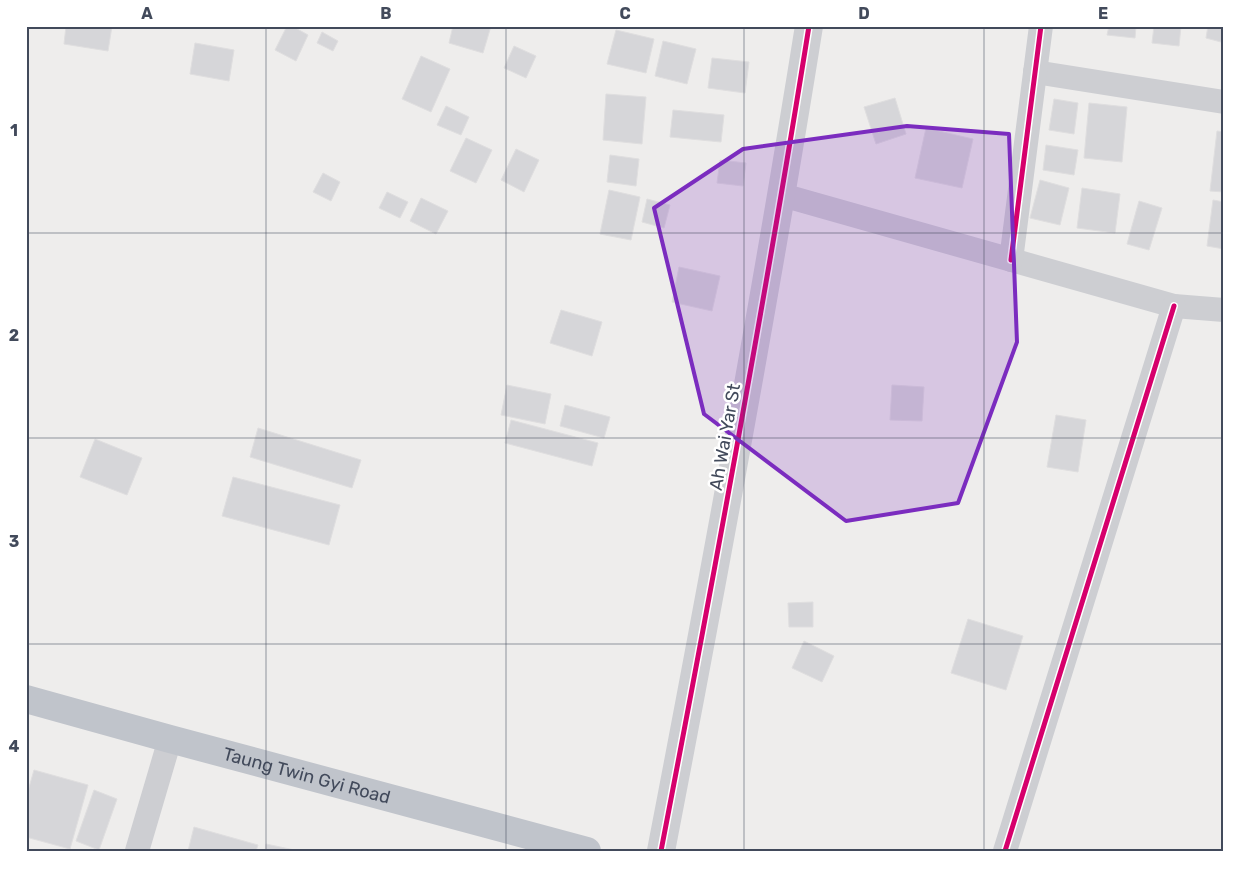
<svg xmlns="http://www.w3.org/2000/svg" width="1250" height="877" font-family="Rubik,sans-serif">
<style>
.building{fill:#d6d6d9;stroke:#dfdedf}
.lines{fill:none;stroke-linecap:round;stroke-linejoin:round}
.minor{stroke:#cdced2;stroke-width:24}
.tertiary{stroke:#cdced2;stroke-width:28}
.trunk{stroke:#c0c4cb;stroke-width:28}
.cycleway-casing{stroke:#fff;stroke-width:8}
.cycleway{stroke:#d6006c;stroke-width:5}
.marked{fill:#7b2cbf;fill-opacity:0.2;stroke:#7b2cbf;stroke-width:4;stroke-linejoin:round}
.grid{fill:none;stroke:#424a5b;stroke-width:1;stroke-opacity:0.55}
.labels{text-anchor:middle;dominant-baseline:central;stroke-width:5;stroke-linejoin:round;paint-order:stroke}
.street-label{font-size:18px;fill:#424a5b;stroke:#fff}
.neatline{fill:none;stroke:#424a5b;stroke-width:2}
.grid-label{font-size:16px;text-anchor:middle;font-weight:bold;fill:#424a5b}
</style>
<rect width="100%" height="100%" fill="#eeedec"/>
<g class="building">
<path d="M66,26H112L108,51L64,44Z"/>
<path d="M287,26H292L308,35L296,61L275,50Z"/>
<path d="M453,26H491L483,53L449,43Z"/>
<path d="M1109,26H1136L1135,38L1107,35Z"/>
<path d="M1154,26H1181L1179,46L1152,43Z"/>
<path d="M1208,26H1224L1221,42L1206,38Z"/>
<path d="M616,30L654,39L646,73L607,64Z"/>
<path d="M322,32L338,41L333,51L317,43Z"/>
<path d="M663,41L696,49L687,84L655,76Z"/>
<path d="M195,43L234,50L229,81L190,74Z"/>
<path d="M514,46L536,56L526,78L504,68Z"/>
<path d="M421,56L450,69L431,112L402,99Z"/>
<path d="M712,58L749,62L745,93L708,88Z"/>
<path d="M606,94L646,97L642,144L603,140Z"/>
<path d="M895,98L906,134L876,144L864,107Z"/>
<path d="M1054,99L1078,103L1074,134L1049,130Z"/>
<path d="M1089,103L1127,107L1122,162L1084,158Z"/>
<path d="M446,106L469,117L461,135L437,125Z"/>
<path d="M673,110L724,115L721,142L670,137Z"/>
<path d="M926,128L973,139L962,188L915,178Z"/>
<path d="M1217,131L1224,132V192L1210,191Z"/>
<path d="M466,138L492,150L476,183L450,171Z"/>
<path d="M1046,145L1078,150L1074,175L1043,170Z"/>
<path d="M516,149L539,160L524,192L501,180Z"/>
<path d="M610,155L639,159L636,186L607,182Z"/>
<path d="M720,160L746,163L743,186L717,183Z"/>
<path d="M323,173L340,182L331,201L313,192Z"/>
<path d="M1040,180L1069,188L1060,225L1030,218Z"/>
<path d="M1082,188L1120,194L1115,233L1077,228Z"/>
<path d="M609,190L640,197L631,240L600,234Z"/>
<path d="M387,192L408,202L400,218L379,208Z"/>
<path d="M421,198L448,211L436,234L410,221Z"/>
<path d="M647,199L670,205L664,228L642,222Z"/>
<path d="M1213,200L1224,202V249L1207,246Z"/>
<path d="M1139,201L1162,208L1149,250L1127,244Z"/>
<path d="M679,267L720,276L712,311L672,302Z"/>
<path d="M561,310L602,322L592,356L550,343Z"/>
<path d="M507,385L551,394L545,424L501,415Z"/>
<path d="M892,385L924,387L922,421L890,420Z"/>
<path d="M565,405L610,417L604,438L560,426Z"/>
<path d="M1056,415L1086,420L1078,472L1047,467Z"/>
<path d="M511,420L598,443L592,466L505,443Z"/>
<path d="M258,428L361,460L352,488L250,457Z"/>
<path d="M95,439L142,458L127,495L80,477Z"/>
<path d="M233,477L340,505L329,545L222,516Z"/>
<path d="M813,602V627H789L788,603Z"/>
<path d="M968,619L1023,636L1006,690L951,673Z"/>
<path d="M804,641L834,656L822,682L792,668Z"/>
<path d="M34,770L88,785L70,849L26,837V798Z"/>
<path d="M94,790L117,799L99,850L76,841Z"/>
<path d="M194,827L258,845L256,851H188Z"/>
<path d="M266,844L299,851H265Z"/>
</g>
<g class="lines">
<g class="minor">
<path d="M1035,72L1224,102"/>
<path d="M782,195L1174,306L1224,310"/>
<path d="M1011,260L1041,26"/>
<path d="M137,851L170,739"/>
<path d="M1005,851L1174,306"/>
</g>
<path class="tertiary" d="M661,851C714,576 765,302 809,26"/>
<path class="trunk" id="s1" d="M26,699L170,739L587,851"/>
<g class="cycleway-casing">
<g id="cycleway">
<path d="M1011,260L1041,26"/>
<path d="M661,851C714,576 765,302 809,26"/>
<path d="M1005,851L1174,306"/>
</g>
</g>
<use href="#cycleway" class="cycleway"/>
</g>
<path class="marked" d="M907,126L1009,134L1017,342L958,503L846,521L704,414L654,208L743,149Z"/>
<path class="grid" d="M266,26V851M506,26V851M744,26V851M984,26V851M26,233H1224M26,438H1224M26,644H1224"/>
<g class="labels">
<g class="street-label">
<text transform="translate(725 437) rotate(-80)">Ah Wai Yar St</text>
<text stroke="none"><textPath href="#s1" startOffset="291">Taung Twin Gyi Road</textPath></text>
</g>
</g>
<rect width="1250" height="877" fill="none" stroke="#ffffff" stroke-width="55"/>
<rect x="28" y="28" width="1194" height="822" class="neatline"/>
<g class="grid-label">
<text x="147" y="19">A</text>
<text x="386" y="19">B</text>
<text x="625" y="19">C</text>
<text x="864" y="19">D</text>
<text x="1103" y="19">E</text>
<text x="14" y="136">1</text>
<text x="14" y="341">2</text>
<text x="14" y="547">3</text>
<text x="14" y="752">4</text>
</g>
</svg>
